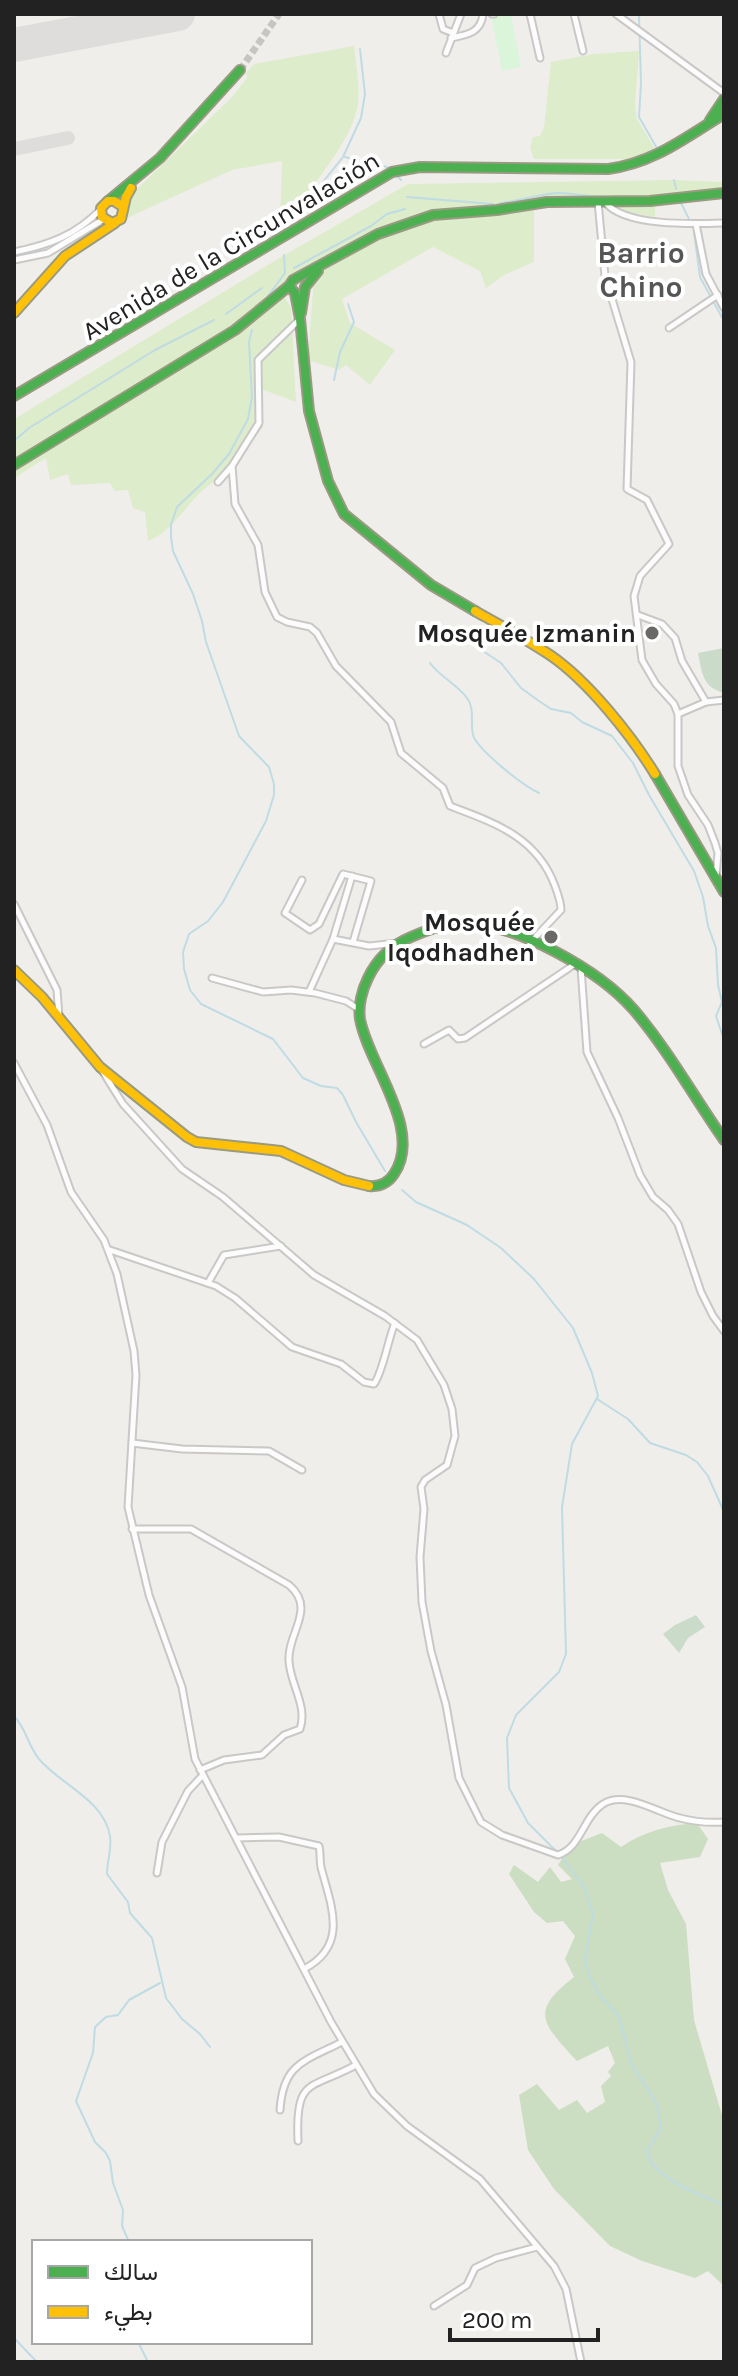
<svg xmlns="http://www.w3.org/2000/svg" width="738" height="2376" font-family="Karla,Vazirmatn,sans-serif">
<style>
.grass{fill:#ddeccb}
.forest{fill:#cbdec1}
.cemetery{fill:#cadbca}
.park{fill:#daf5da}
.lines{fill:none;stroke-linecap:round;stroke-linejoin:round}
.stream{stroke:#bfdbe3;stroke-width:2}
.taxiway{stroke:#dedddc;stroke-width:14}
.runway{stroke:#dedddc;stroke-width:34}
.secondary-tunnel{stroke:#c7c5c3;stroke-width:7;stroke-dasharray:7 3.5;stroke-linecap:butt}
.street-casing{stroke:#c9c8c7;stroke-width:9}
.fast-casing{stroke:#999a82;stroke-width:12}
.slow-casing{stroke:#999a82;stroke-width:12}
.street{stroke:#fdfcfc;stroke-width:5}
.fast{stroke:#4caf50;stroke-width:8}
.slow{stroke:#ffc107;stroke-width:8}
.poi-dot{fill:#6a6968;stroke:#fff;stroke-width:3}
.labels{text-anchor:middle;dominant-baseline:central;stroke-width:8;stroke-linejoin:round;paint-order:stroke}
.street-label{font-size:26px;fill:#222;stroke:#fff}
.poi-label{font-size:26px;font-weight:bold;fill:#222;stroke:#fff;text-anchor:end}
.quarter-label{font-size:30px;font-weight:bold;fill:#555;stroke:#fff}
</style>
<rect width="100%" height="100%" fill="#f0eeeb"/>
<g class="grass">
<path d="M354,46C356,66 361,89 357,109C350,144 304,198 280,225L282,161L232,170L127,218L128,201L136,190L231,98L247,78L246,73L254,64Z"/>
<path d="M639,51L635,105L637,119L656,151L629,159H534L530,147L533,137L540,136L544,128L551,62L593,54Z"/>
<path d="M674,180L724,182V199L655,198V217L617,210L534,200V262L504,275L486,288L480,271L433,247L342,299L350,323L395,350L370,385L346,365L339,370L308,360L313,289L305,271L280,288L291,308L296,402L261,389L263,427L238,460L234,474C193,482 183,527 148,541L145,512L133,508L128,490L115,491L110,483L71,485L68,474L50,480L46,458L14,478V419L281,257L408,184Z"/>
</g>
<path class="forest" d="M697,1823L708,1839L700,1857L660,1863L668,1890L686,1924L694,2020L724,2122V2286L708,2271L695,2278L642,2261L610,2246L554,2189L528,2150L519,2095L537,2084L559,2110L577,2100L587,2113L605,2102L601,2086L611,2076L608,2072L615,2063L608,2046L577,2061C542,2023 529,2012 574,1977L565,1959L575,1936L563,1921L547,1923L534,1912L509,1874L514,1865L538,1882L550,1867L561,1882L572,1879L558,1865L571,1845L602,1833L621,1847C644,1831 670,1825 697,1823Z"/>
<g class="cemetery">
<path d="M724,648V693C702,687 702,672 698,653Z"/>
<path d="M696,1615L705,1627L688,1638L679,1653L663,1634L675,1625Z"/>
</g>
<path class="park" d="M501,14H511L521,67L502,71L491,16Z"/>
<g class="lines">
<g class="stream">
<path d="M639,14L641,83L639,117L658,150"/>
<path d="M345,157L387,167"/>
<path d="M398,177L401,180"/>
<path d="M674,180L676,189"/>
<path d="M407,197L493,204"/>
<path d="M680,201L690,221"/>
<path d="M500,203C519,201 539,194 558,193C577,193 598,200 616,196"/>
<path d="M292,227L299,212L343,157L361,118L365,94L360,49"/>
<path d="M694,232L700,277L724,321"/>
<path d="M294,268L371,226L387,214L405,209"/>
<path d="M268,296L285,273L284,255"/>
<path d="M226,314L262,288"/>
<path d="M252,330L249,342L252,397L248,419L229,454L212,474L177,507L171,525V537L173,551L193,594L202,621L206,642L239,736L269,767L274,784V795L266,821L223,902L208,921L189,934L183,952L184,969L190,990L201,1004L273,1039L303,1078L321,1086L337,1088L343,1095L356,1122L385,1171"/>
<path d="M334,380L340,352L354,322L348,304"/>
<path d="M14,441L29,428L155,350L214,320"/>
<path d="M477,647L501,663L521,688L539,701L551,709L571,713L582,722L612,736L633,763L649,795L694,871L703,897L708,926L716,948L718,985L722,1002L716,1016L723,1037L724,1073"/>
<path d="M430,663C440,677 457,684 467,698C475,708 470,722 473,735C477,749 523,786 539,793"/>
<path d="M402,1190L416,1202L467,1225L501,1248L534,1279L573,1328L592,1373L598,1396L572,1444L562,1507L566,1654L559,1672L516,1715L507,1738L509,1788L528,1823L557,1852"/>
<path d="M597,1399L628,1419L650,1443L686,1455L697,1462L708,1476L724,1512"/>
<path d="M14,1716C26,1728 28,1746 39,1759C61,1785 104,1800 110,1836C112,1849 107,1861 107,1874L128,1902L130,1913L152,1938L166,1998L182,2019L200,2034L210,2047"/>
<path d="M561,1857L585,1888L593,1914L585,1959L589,1975L598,1993L619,2017L632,2065L657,2104L661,2128L647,2151C652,2179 701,2195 724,2205"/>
<path d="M129,2242L122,2226L123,2210L113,2183L110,2161L106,2153L95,2142L76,2101L93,2053L95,2027L106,2017L118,2015L129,2000L160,1983"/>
<path d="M14,2338L37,2362"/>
<path d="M138,2342L148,2362"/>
</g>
<path class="taxiway" d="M14,149L68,138"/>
<path class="runway" d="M14,45L178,14"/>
<path class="secondary-tunnel" d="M240,70L279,14"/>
<g class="street-casing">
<g id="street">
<path d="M439,14L443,29L453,33"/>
<path d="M492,14H494"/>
<path d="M530,14L540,58"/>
<path d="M574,14L583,51"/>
<path d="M616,14L724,93"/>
<path d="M451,38C467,35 481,33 483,14"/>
<path d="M446,53L461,14"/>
<path d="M598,202L605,276L631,362L627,489L647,500L669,544L640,576L634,596L642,660L656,684L674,704L678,714V766L688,795L708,825L715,843L718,853L716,876"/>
<path d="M605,202C624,227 695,224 724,223"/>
<path d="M696,224L706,274L724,308"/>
<path d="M14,252C49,245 76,235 101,209"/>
<path d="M14,260L48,253L104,219"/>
<path d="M669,328L718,295"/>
<path d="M232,466L235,504L258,545L265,592L277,617L287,622L310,627L317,633L336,666L391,722L401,753L443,788L450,806C495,823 537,837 555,886C558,894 561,902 561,910L530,943"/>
<path d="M218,482L232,466L259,423L258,360L300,319"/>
<path d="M638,615L662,624L675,638L682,661L706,702L724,700"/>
<path d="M678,714L706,702"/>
<path d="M302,880L285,913L310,930L319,924L343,874L371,881L353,942"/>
<path d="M14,904L57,990L59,1016"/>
<path d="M333,939L352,876"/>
<path d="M581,968L587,1052L618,1118L640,1175L653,1197L668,1210L678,1224L701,1292L713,1316L724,1331"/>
<path d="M212,978L263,992L291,990L315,993L346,1001L360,1010"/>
<path d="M309,992L333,939L369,946L398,943"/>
<path d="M424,1044L449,1030L458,1039L465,1038L575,964"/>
<path d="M14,1063L47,1125L71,1192L104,1240L117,1274L134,1351L136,1375L128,1507L149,1595L182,1687L195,1759L331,2022L374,2094L407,2126L480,2179L554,2266L566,2289L581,2362"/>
<path d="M103,1072L123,1104L182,1169L223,1197L314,1275L385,1316L417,1340L444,1385L452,1409L455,1436L447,1465L425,1480L421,1487L424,1509L420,1557L422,1602L431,1651L446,1705L459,1778L481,1822L502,1835L558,1855C581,1848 583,1817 603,1804C625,1790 658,1813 680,1818C695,1822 709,1823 724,1822"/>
<path d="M110,1250L216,1286L235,1298L292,1347L341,1364L364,1382L374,1384C383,1372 388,1339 395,1323"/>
<path d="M208,1283L224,1255L281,1246"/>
<path d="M132,1443L182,1449L269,1451L302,1470"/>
<path d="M132,1529H191L289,1585C317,1609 287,1633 289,1661C290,1684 308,1706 300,1729L284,1735L262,1755L224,1760L200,1770"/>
<path d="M237,1838L279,1837L319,1846C321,1854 319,1863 322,1871C332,1908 348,1946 304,1969"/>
<path d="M157,1873L162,1842L188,1791L203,1775"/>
<path d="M280,2110C283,2063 305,2061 342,2042"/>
<path d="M298,2141C295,2077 310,2090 356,2065"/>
<path d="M434,2306L467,2285L475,2268L496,2258L537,2247"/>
</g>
</g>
<g class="fast-casing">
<g id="fast">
<path d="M710,120L724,99"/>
<path d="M108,201L160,158L240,70"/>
<path d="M301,313L305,287L318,271"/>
<path d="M14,396L392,172L420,167L608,169C654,163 686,137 724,114"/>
<path d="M14,465L235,330L289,286"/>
<path d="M475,611L431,585L344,514L328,481L309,411L300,319L295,293L289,286L293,280L378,234L433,215L497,210L547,202L650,201L724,193"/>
<path d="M655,774L724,892"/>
<path d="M369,1186C380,1187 388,1183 394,1174C424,1130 368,1064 360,1019C358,1006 362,990 368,978C377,959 392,945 411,937C427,930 446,923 464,923C517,924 599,970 634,1010C668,1050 694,1097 724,1140"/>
</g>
</g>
<g class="slow-casing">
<g id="slow">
<path d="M122,206L114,201H108L101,208L102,217L112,223L121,219L126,197L131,188"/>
<path d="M14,313L65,256L115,223"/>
<path d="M475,611C500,625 526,639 550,655C588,681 631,735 655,774"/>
<path d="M14,970L42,997L100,1067L187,1137L196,1142L281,1151L344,1180L369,1186"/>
</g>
</g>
<use href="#street" class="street"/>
<use href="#fast" class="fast"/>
<use href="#slow" class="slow"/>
</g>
<g class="poi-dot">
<circle cx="652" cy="633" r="8"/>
<circle cx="551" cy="937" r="8"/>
</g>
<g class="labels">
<g class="street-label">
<text transform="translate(231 246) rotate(-31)">Avenida de la Circunvalación</text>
</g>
<g class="poi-label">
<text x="636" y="633">Mosquée Izmanin</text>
<text x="535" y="922">Mosquée<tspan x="535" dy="30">Iqodhadhen</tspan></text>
</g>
<g class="quarter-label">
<text x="641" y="253">Barrio<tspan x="641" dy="34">Chino</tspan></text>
</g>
</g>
<rect width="738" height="2376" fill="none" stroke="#222222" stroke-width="32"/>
<rect x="32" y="2240" width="280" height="104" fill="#ffffff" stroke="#a7a7a7" stroke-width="2"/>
<rect x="48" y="2266" width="40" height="12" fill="#4caf50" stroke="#a7a7a7" stroke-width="2"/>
<text x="104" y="2280" font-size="24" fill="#222222">سالك</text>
<rect x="48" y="2306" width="40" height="12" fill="#ffc107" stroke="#a7a7a7" stroke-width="2"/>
<text x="104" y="2320" font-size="24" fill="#222222">بطيء</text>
<path d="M450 2328v12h148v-12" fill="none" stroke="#222222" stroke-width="4"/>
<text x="462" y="2328" font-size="24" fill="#222222" stroke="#ffffff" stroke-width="6" paint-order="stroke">200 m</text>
</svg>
